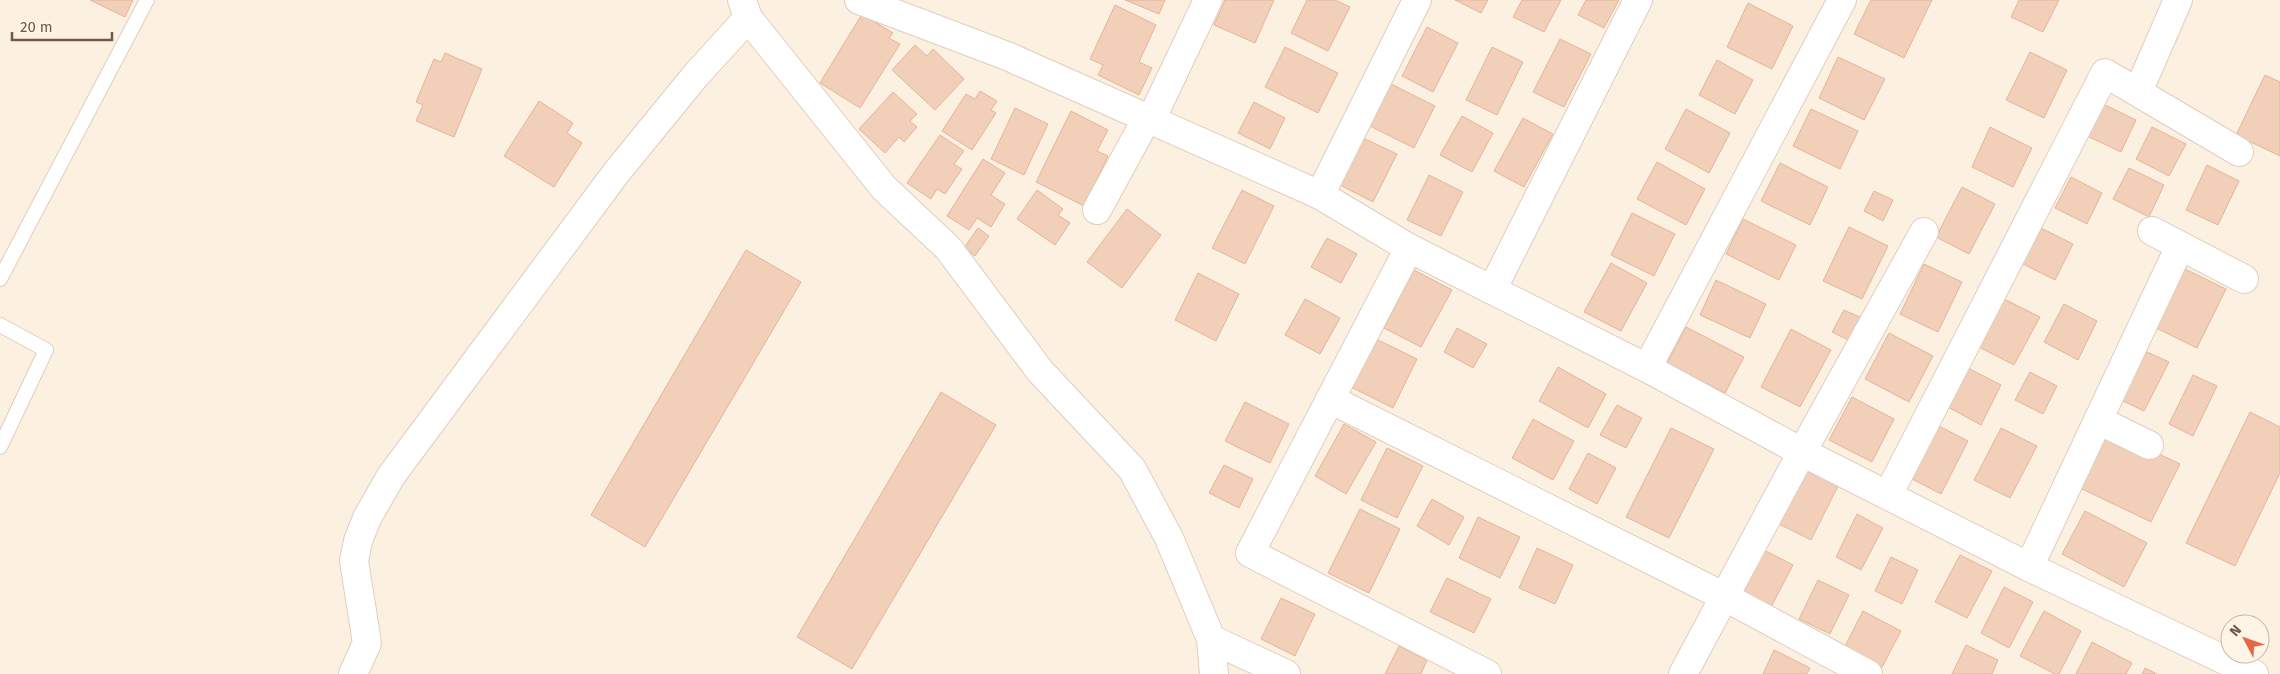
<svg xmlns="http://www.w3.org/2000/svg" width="2280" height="674" font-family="'Fira Sans',sans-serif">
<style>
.building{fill:#f1cfb9;stroke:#e4b599}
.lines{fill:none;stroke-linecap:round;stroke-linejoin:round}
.service-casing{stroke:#e0cdbd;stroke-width:16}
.minor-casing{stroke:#e0cdbd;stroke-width:30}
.service{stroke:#fff;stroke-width:14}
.minor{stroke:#fff;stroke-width:28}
</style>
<rect width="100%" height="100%" fill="#fcf1e1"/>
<g class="building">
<path d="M90,0H133L125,17Z"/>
<path d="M1125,0H1165L1159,14Z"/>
<path d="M1225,0H1274L1255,43L1214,25Z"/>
<path d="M1307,0H1335L1350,7L1328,51L1291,33Z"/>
<path d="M1455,0H1488L1481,13Z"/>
<path d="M1522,0H1561L1544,32L1513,17Z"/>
<path d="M1586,0H1619L1604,28L1578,15Z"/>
<path d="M1871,0H1932L1904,58L1854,34Z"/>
<path d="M2019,0H2059L2043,32L2011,17Z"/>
<path d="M1748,3L1793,26L1772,69L1727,47Z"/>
<path d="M1115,5L1156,25L1139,62L1152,68L1139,95L1098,75L1103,65L1090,59Z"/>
<path d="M862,14L893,33L889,38L900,44L860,108L820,83Z"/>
<path d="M1427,27L1458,43L1433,92L1402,76Z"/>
<path d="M1560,39L1591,54L1564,107L1533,92Z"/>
<path d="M915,45L927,56L933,49L964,79L935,110L892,70Z"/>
<path d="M1285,47L1338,73L1318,113L1265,87Z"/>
<path d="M1492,47L1523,62L1497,115L1466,100Z"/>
<path d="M2030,52L2067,70L2044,118L2006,100Z"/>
<path d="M445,53L482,69L454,137L416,121L423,105L416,102L434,59L441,62Z"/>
<path d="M1838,57L1885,79L1864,120L1819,98Z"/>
<path d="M1717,60L1753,80L1735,114L1699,95Z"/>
<path d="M2265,75L2280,82V156L2236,135Z"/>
<path d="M1391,84L1435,106L1414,148L1370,126Z"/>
<path d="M980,91L997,101L991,110L996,113L972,150L942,131L966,94L975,99Z"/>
<path d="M893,92L917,114L910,121L917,127L904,142L899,137L885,153L859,129Z"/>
<path d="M539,101L573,123L567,133L582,143L554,187L504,156Z"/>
<path d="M1254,102L1285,118L1270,149L1238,133Z"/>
<path d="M2101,103L2136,120L2121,152L2085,135Z"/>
<path d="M1015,108L1048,124L1024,175L991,159Z"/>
<path d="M1686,109L1730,133L1709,173L1665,149Z"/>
<path d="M1811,109L1858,131L1840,169L1793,146Z"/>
<path d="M1071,111L1108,130L1097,151L1108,156L1084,206L1036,182Z"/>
<path d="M1462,116L1493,133L1472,172L1440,155Z"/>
<path d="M1523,118L1553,134L1524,187L1494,171Z"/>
<path d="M1990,127L2032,148L2013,187L1972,167Z"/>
<path d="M2152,127L2186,144L2169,176L2136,159Z"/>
<path d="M940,135L964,151L954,164L962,169L945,194L937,189L931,199L907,183Z"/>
<path d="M1363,138L1397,154L1373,202L1340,185Z"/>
<path d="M983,159L1005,173L991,195L1005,204L991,227L977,218L969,230L947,216Z"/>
<path d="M1657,162L1705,189L1686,225L1637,199Z"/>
<path d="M1780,163L1828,187L1810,225L1761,201Z"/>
<path d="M2207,165L2239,181L2218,225L2186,210Z"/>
<path d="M2129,168L2164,185L2149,217L2113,199Z"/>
<path d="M1429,175L1463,192L1441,236L1407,220Z"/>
<path d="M2071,177L2102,193L2087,224L2055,208Z"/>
<path d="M1962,187L1995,204L1969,254L1936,237Z"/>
<path d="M1037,190L1063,209L1058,215L1070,223L1055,245L1017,219Z"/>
<path d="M1242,190L1274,206L1245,264L1212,248Z"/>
<path d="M1874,191L1893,200L1883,221L1864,211Z"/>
<path d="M1127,209L1161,235L1122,288L1087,262Z"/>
<path d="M1632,213L1675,234L1654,276L1611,255Z"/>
<path d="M1743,219L1796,245L1779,280L1726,254Z"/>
<path d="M2037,226L2073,244L2055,280L2019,262Z"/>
<path d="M1849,227L1888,246L1862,299L1823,281Z"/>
<path d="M978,228L989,236L975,256L964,248Z"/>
<path d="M1327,238L1357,254L1341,283L1311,267Z"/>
<path d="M746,250L801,282L645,547L591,515Z"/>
<path d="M1611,263L1647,283L1621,331L1584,312Z"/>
<path d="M1924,264L1962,282L1938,332L1900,314Z"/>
<path d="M2185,269L2226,289L2197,348L2156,328Z"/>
<path d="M1414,270L1452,290L1421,347L1384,328Z"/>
<path d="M1198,273L1239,294L1216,341L1175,320Z"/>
<path d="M1716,280L1766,304L1750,338L1700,315Z"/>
<path d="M2002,298L2040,317L2014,365L1977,346Z"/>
<path d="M1305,299L1340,318L1320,354L1285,335Z"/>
<path d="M2064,304L2097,321L2078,360L2044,342Z"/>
<path d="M1844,310L1864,319L1852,342L1832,332Z"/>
<path d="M1686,327L1744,357L1725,393L1667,363Z"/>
<path d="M1457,328L1487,344L1473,368L1444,352Z"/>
<path d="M1791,329L1831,350L1800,407L1761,387Z"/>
<path d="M1889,333L1933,356L1909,402L1865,379Z"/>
<path d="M1376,339L1417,359L1393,408L1351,387Z"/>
<path d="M2145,351L2169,362L2144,411L2121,400Z"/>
<path d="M1558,367L1606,394L1588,428L1539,401Z"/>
<path d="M1968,368L2001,385L1981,425L1948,407Z"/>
<path d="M2030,372L2057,386L2043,414L2015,400Z"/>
<path d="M2193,375L2217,386L2193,436L2169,424Z"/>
<path d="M941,392L996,425L852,669L797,637Z"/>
<path d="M1852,397L1894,419L1872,462L1829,440Z"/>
<path d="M1245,402L1289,424L1270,463L1225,441Z"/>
<path d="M1617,405L1642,418L1626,448L1600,435Z"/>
<path d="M2250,412L2280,427V473L2235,566L2186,543Z"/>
<path d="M1533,419L1574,441L1553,480L1512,458Z"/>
<path d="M1344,424L1376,442L1346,494L1315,476Z"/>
<path d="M1937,425L1968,441L1941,494L1910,478Z"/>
<path d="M1671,428L1714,449L1669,538L1626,517Z"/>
<path d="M2001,428L2037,446L2010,498L1974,480Z"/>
<path d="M2107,429L2180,464L2151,522L2078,487Z"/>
<path d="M1387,448L1423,466L1397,518L1361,500Z"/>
<path d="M1588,453L1616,468L1597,504L1569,489Z"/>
<path d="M1224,465L1253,479L1239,508L1209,493Z"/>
<path d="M1804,469L1838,486L1811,540L1777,523Z"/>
<path d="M1432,499L1464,517L1449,545L1417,526Z"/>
<path d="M1360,509L1400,529L1369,593L1328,573Z"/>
<path d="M2085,511L2147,543L2124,587L2062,554Z"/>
<path d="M1857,514L1883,528L1861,570L1836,557Z"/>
<path d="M1478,517L1520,537L1500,578L1459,558Z"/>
<path d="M1537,548L1573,565L1555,604L1519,588Z"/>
<path d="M1760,548L1793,565L1771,607L1738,590Z"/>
<path d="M1960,555L1992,571L1967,618L1935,602Z"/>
<path d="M1891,557L1918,570L1902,604L1875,591Z"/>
<path d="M1447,578L1491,599L1474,633L1430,612Z"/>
<path d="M1818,580L1849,595L1830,634L1799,619Z"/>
<path d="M2004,587L2033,602L2009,648L1981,633Z"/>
<path d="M1281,598L1315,614L1295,656L1261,639Z"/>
<path d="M1863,611L1901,631L1880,671L1842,652Z"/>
<path d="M2044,611L2081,631L2059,674H2055L2020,656Z"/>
<path d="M2092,642L2132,663L2126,674H2076Z"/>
<path d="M1966,645L1998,660L1992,674H1952Z"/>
<path d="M1399,646L1427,660L1421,674H1385Z"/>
<path d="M1774,650L1810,668L1807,674H1763Z"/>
<path d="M2145,668L2157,674H2142Z"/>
</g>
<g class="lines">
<g class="service-casing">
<g id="service">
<path d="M0,279L147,0"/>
<path d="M0,325L46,350L0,447"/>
</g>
</g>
<g class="minor-casing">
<g id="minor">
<path d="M742,0L748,18L884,188L948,248L1040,371L1132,469L1169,538L1211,639L1214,674"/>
<path d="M859,0L1007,56L1320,195L1409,248L1647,368L1802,452L2029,567L2254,674"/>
<path d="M2138,92L2178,0"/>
<path d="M1151,120L1208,0"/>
<path d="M1320,195L1417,0"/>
<path d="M1097,210L1147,118"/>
<path d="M2152,231L2244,279"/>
<path d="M1409,248L1250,553L1487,674"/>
<path d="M1492,290L1638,0"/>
<path d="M1647,368L1842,0"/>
<path d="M1330,399L1725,597L1868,674"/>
<path d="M2098,420L2149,445"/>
<path d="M1888,495L2105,73L2239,152"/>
<path d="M2029,567L2180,246"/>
<path d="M1211,639L1286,674"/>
<path d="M353,674L367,643L354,561L358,541L367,518L391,476L616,173L696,75L748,18"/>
<path d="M1683,674L1802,452L1924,232"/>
</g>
</g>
<use href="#service" class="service"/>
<use href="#minor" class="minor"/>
</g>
<g transform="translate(2245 639) rotate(311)"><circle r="24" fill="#fff5e7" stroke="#c7b6a7"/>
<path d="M0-4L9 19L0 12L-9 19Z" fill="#e66946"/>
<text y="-8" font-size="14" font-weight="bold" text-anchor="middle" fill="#735748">N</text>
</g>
<path d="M12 32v8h100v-8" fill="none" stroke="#735748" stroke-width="2.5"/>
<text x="20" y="32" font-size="15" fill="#735748" stroke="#fff5e7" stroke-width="4" paint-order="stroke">20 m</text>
</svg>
